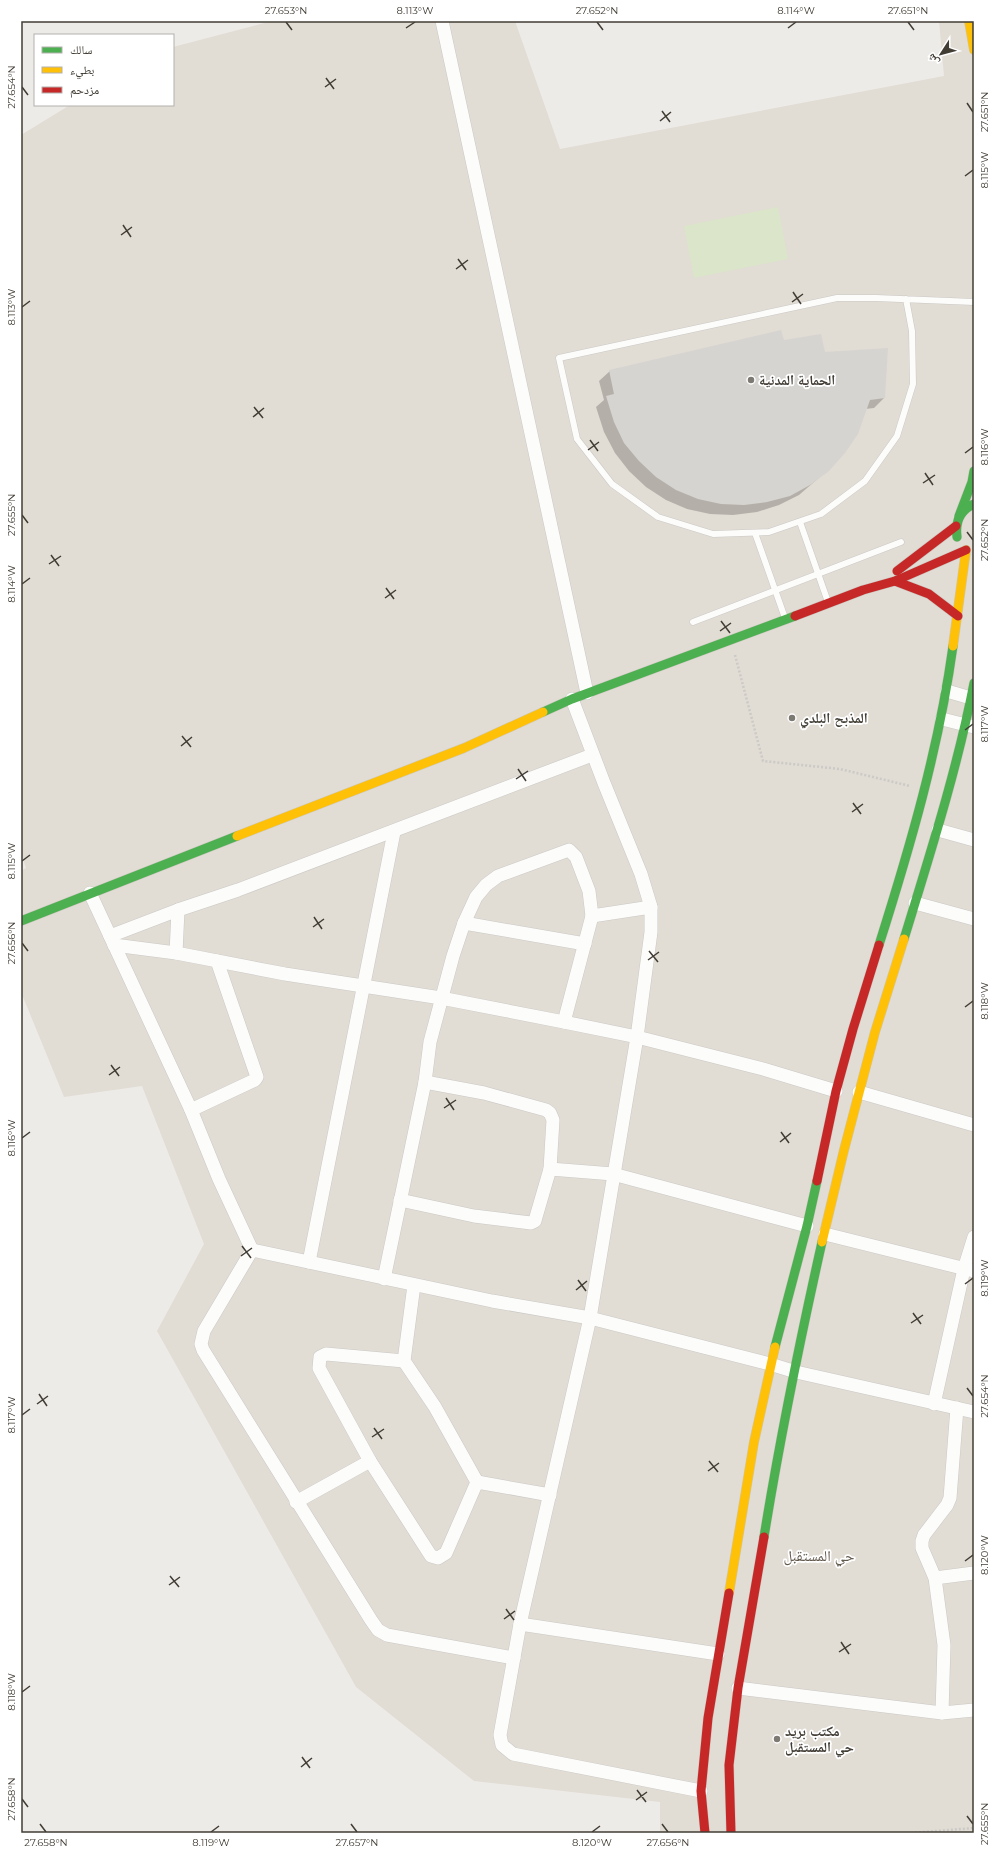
<svg xmlns="http://www.w3.org/2000/svg" width="995" height="1854" font-family="Montserrat,'Noto Naskh Arabic',sans-serif">
<style>
.residential{fill:#e1dcd4}
.green{fill:#dbe5c9}
.shadow{fill:#0003}
.building{fill:#d6d4d0}
.lines{fill:none;stroke-linecap:round;stroke-linejoin:round}
.lane-casing{stroke:#cbc9c5;stroke-width:7}
.street-casing{stroke:#cbc9c5;stroke-width:14}
.fast-casing{stroke:#cbc7bf;stroke-width:10}
.slow-casing{stroke:#cbc7bf;stroke-width:10}
.jam-casing{stroke:#cbc7bf;stroke-width:10}
.path{stroke:#cbcac6;stroke-width:2.5;stroke-dasharray:2 2;stroke-linecap:butt}
.lane{stroke:#fcfcfb;stroke-width:6}
.street{stroke:#fcfcfb;stroke-width:13}
.fast{stroke:#4caf50;stroke-width:9}
.slow{stroke:#ffc107;stroke-width:9}
.jam{stroke:#c62828;stroke-width:9}
.ticks{fill:none;stroke:#413c34;stroke-width:1.5}
.poi-dot{fill:#7d7973;stroke:#fff;stroke-width:1.5}
.labels{text-anchor:middle;dominant-baseline:central;stroke-width:3.5;stroke-linejoin:round;paint-order:stroke}
.poi-label{font-size:14px;font-weight:bold;fill:#413c34;stroke:#fff;text-anchor:start}
.neighbourhood-label{font-size:15px;fill:#62594d;stroke:#fff}
.neatline{fill:none;stroke:#413c34;stroke-width:1.5}
.ticks-label{font-size:10px;text-anchor:middle;fill:#413c34}
</style>
<rect width="100%" height="100%" fill="#edebe7"/>
<path class="residential" d="M272,21H515L560,149L944,76L939,21H974V1833H660V1802L474,1781L356,1687L157,1331L204,1244L142,1086L64,1097L21,992V871L26,868L21,853V135L70,105H173V47Z"/>
<path class="green" d="M778,207L788,259L694,278L684,226Z"/>
<path class="shadow" d="M783,341L824,353L884,398L874,408L865,409L828,470L799,495L779,505L757,512L733,515L710,514L687,509L666,500L646,487L629,471L615,453L604,432L596,407L604,400L599,381L610,371Z"/>
<path class="building" d="M781,330L784,340L821,334L825,352L888,348L885,398L870,400L858,434L845,453L829,471L810,485L790,496L767,502L744,505L721,504L698,499L676,490L656,477L639,461L624,443L614,422L606,396L614,394L609,370Z"/>
<g class="lines">
<g class="lane-casing">
<g id="lane">
<path d="M906,299L912,331L913,384L897,436L865,481L821,514L769,532L713,534L658,517L612,484L577,439L559,358L837,298H876L974,302"/>
<path d="M800,522L828,602"/>
<path d="M755,533L785,618"/>
<path d="M693,622L901,542"/>
</g>
</g>
<g class="street-casing">
<g id="street">
<path d="M442,21L587,693"/>
<path d="M947,691L974,699"/>
<path d="M572,699L604,783L641,874L651,907V932L637,1037L590,1318L520,1624L500,1735L502,1745L513,1754L701,1791"/>
<path d="M942,719L974,727"/>
<path d="M938,830L974,840"/>
<path d="M90,893L191,1110L219,1179L252,1250"/>
<path d="M915,903L974,919"/>
<path d="M592,916L651,907"/>
<path d="M464,923L585,944"/>
<path d="M110,936L178,910L238,890L592,755"/>
<path d="M114,945L176,953L285,974L441,998L564,1022L637,1037L763,1069L836,1091"/>
<path d="M176,953L178,910"/>
<path d="M859,1092L974,1125"/>
<path d="M191,1110L255,1080L257,1077L217,961"/>
<path d="M550,1169L613,1174L807,1226"/>
<path d="M400,1200L474,1216L531,1223L535,1221L536,1217L550,1169L553,1120L550,1113L546,1110L484,1093L425,1082"/>
<path d="M825,1234L974,1271"/>
<path d="M252,1250L492,1301L590,1318L770,1364L796,1372L974,1412"/>
<path d="M252,1250L204,1331L201,1344L203,1350L371,1620L378,1630L387,1635L514,1658"/>
<path d="M309,1262L394,832"/>
<path d="M384,1279L425,1082L430,1042L453,956L464,923L476,897L486,885L498,876L569,850L576,857L589,891L592,916L564,1022"/>
<path d="M934,1404L964,1269L974,1237"/>
<path d="M370,1461L319,1368L320,1357L326,1354L404,1361"/>
<path d="M477,1482L550,1495"/>
<path d="M296,1502L370,1461L431,1556L438,1558L446,1553L477,1482L435,1407L404,1361L414,1285"/>
<path d="M935,1578L974,1573"/>
<path d="M520,1624L718,1654"/>
<path d="M738,1688L942,1713L974,1710"/>
<path d="M942,1713L944,1645L935,1578L922,1548V1541L924,1535L947,1505L950,1498L957,1408"/>
</g>
</g>
<g class="fast-casing">
<g id="fast">
<path d="M959,516L972,482L974,471"/>
<path d="M957,537C955,522 960,510 974,504"/>
<path d="M543,712L572,699L795,616"/>
<path d="M21,921L237,836"/>
<path d="M904,939C930,854 957,770 974,683"/>
<path d="M879,945C910,847 939,748 953,646"/>
<path d="M775,1347L807,1226L817,1181"/>
<path d="M764,1537C780,1438 800,1340 822,1242"/>
</g>
</g>
<g class="slow-casing">
<g id="slow">
<path d="M969,21L974,50"/>
<path d="M953,646L966,550"/>
<path d="M237,836L464,748L543,712"/>
<path d="M822,1242L844,1150L875,1032L904,939"/>
<path d="M729,1593L754,1442L775,1347"/>
</g>
</g>
<g class="jam-casing">
<g id="jam">
<path d="M897,571L956,526"/>
<path d="M895,581L929,594L958,616"/>
<path d="M795,616L863,590L895,581L966,550"/>
<path d="M817,1181L836,1091L853,1029L879,945"/>
<path d="M705,1833L701,1791L708,1718L729,1593"/>
<path d="M731,1833L729,1765L738,1688L764,1537"/>
</g>
</g>
<g class="path">
<path d="M735,655L763,761L840,769L910,786"/>
<path d="M911,1833L974,1828"/>
</g>
<use href="#lane" class="lane"/>
<use href="#street" class="street"/>
<use href="#fast" class="fast"/>
<use href="#slow" class="slow"/>
<use href="#jam" class="jam"/>
</g>
<path class="ticks" d="M286,22L292,30M597,22L603,30M908,22L914,30M406,28L415,22M788,28L796,22M326,78L334,89M22,87L28,95M325,87L336,79M967,103L973,112M662,111L670,122M660,121L671,112M965,176L973,170M123,225L131,237M121,235L132,227M458,259L466,270M456,269L468,260M793,292L801,304M792,302L803,294M22,307L30,301M254,407L263,418M253,417L264,408M590,440L598,451M588,450L599,442M965,453L973,447M925,473L933,485M923,483L935,475M22,515L28,523M967,532L973,540M51,555L59,566M49,564L61,556M22,584L30,578M386,588L394,599M385,598L396,590M721,621L730,633M720,631L731,623M965,730L973,724M182,736L191,747M181,746L192,737M518,769L526,781M516,779L528,771M853,803L861,814M852,812L863,804M22,861L30,855M314,917L322,929M313,927L324,919M22,943L28,951M649,951L658,962M648,960L659,952M965,1007L973,1001M111,1065L119,1076M109,1075L120,1067M446,1098L454,1110M444,1108L456,1100M781,1132L789,1143M22,1138L30,1132M780,1142L791,1133M242,1246L251,1258M241,1256L252,1248M578,1280L586,1291M965,1284L973,1278M576,1290L587,1281M913,1313L921,1324M911,1323L923,1315M967,1388L973,1396M39,1394L47,1406M37,1404L48,1396M22,1415L30,1409M374,1428L382,1439M372,1437L384,1429M709,1461L718,1472M708,1471L719,1463M965,1561L973,1555M170,1576L179,1587M169,1585L180,1577M506,1609L514,1620M504,1619L515,1611M841,1642L849,1654M839,1652L851,1644M22,1692L30,1686M302,1757L310,1768M301,1767L312,1758M637,1790L646,1802M22,1799L28,1807M636,1800L647,1792M967,1816L973,1824M40,1824L46,1832M351,1824L357,1832M662,1824L668,1832M211,1832L219,1826M592,1832L600,1826"/>
<g class="poi-dot">
<circle cx="751" cy="380" r="4"/>
<circle cx="792" cy="718" r="4"/>
<circle cx="777" cy="1739" r="4"/>
</g>
<g class="labels">
<g class="poi-label">
<text x="759" y="380">الحماية المدنية</text>
<text x="800" y="718">المذبح البلدي</text>
<text x="785" y="1731">مكتب بريد<tspan x="785" dy="16">حي المستقبل</tspan></text>
</g>
<g class="neighbourhood-label">
<text x="819" y="1555">حي المستقبل</text>
</g>
</g>
<rect width="995" height="1854" fill="none" stroke="#ffffff" stroke-width="44"/>
<rect x="34" y="34" width="140" height="72" fill="#ffffff" stroke="#b3b1ae"/>
<rect x="42" y="47" width="20" height="6" fill="#4caf50" stroke="#b3b1ae"/>
<text x="70" y="54" font-size="12" fill="#413c34">سالك</text>
<rect x="42" y="67" width="20" height="6" fill="#ffc107" stroke="#b3b1ae"/>
<text x="70" y="74" font-size="12" fill="#413c34">بطيء</text>
<rect x="42" y="87" width="20" height="6" fill="#c62828" stroke="#b3b1ae"/>
<text x="70" y="94" font-size="12" fill="#413c34">مزدحم</text>
<g transform="translate(941 54) rotate(234)" stroke="#ffffff" stroke-width="3" paint-order="stroke">
<path d="M0-3L7 15L0 10L-7 15Z" fill="#413c34"/>
<text y="-6" font-size="11" font-weight="bold" text-anchor="middle" fill="#413c34">ش</text>
</g>
<rect x="22" y="22" width="951" height="1810" class="neatline"/>
<g class="ticks-label">
<text x="286" y="14">27.653°N</text>
<text x="415" y="14">8.113°W</text>
<text x="597" y="14">27.652°N</text>
<text x="796" y="14">8.114°W</text>
<text x="908" y="14">27.651°N</text>
<text transform="translate(11 87) rotate(-90)" y="4">27.654°N</text>
<text transform="translate(984 112) rotate(-90)" y="4">27.651°N</text>
<text transform="translate(984 170) rotate(-90)" y="4">8.115°W</text>
<text transform="translate(11 307) rotate(-90)" y="4">8.113°W</text>
<text transform="translate(984 447) rotate(-90)" y="4">8.116°W</text>
<text transform="translate(11 515) rotate(-90)" y="4">27.655°N</text>
<text transform="translate(984 540) rotate(-90)" y="4">27.652°N</text>
<text transform="translate(11 584) rotate(-90)" y="4">8.114°W</text>
<text transform="translate(984 724) rotate(-90)" y="4">8.117°W</text>
<text transform="translate(11 861) rotate(-90)" y="4">8.115°W</text>
<text transform="translate(11 943) rotate(-90)" y="4">27.656°N</text>
<text transform="translate(984 1001) rotate(-90)" y="4">8.118°W</text>
<text transform="translate(11 1138) rotate(-90)" y="4">8.116°W</text>
<text transform="translate(984 1278) rotate(-90)" y="4">8.119°W</text>
<text transform="translate(984 1396) rotate(-90)" y="4">27.654°N</text>
<text transform="translate(11 1415) rotate(-90)" y="4">8.117°W</text>
<text transform="translate(984 1555) rotate(-90)" y="4">8.120°W</text>
<text transform="translate(11 1692) rotate(-90)" y="4">8.118°W</text>
<text transform="translate(11 1799) rotate(-90)" y="4">27.658°N</text>
<text transform="translate(984 1824) rotate(-90)" y="4">27.655°N</text>
<text x="46" y="1846">27.658°N</text>
<text x="211" y="1846">8.119°W</text>
<text x="357" y="1846">27.657°N</text>
<text x="592" y="1846">8.120°W</text>
<text x="668" y="1846">27.656°N</text>
</g>
</svg>
